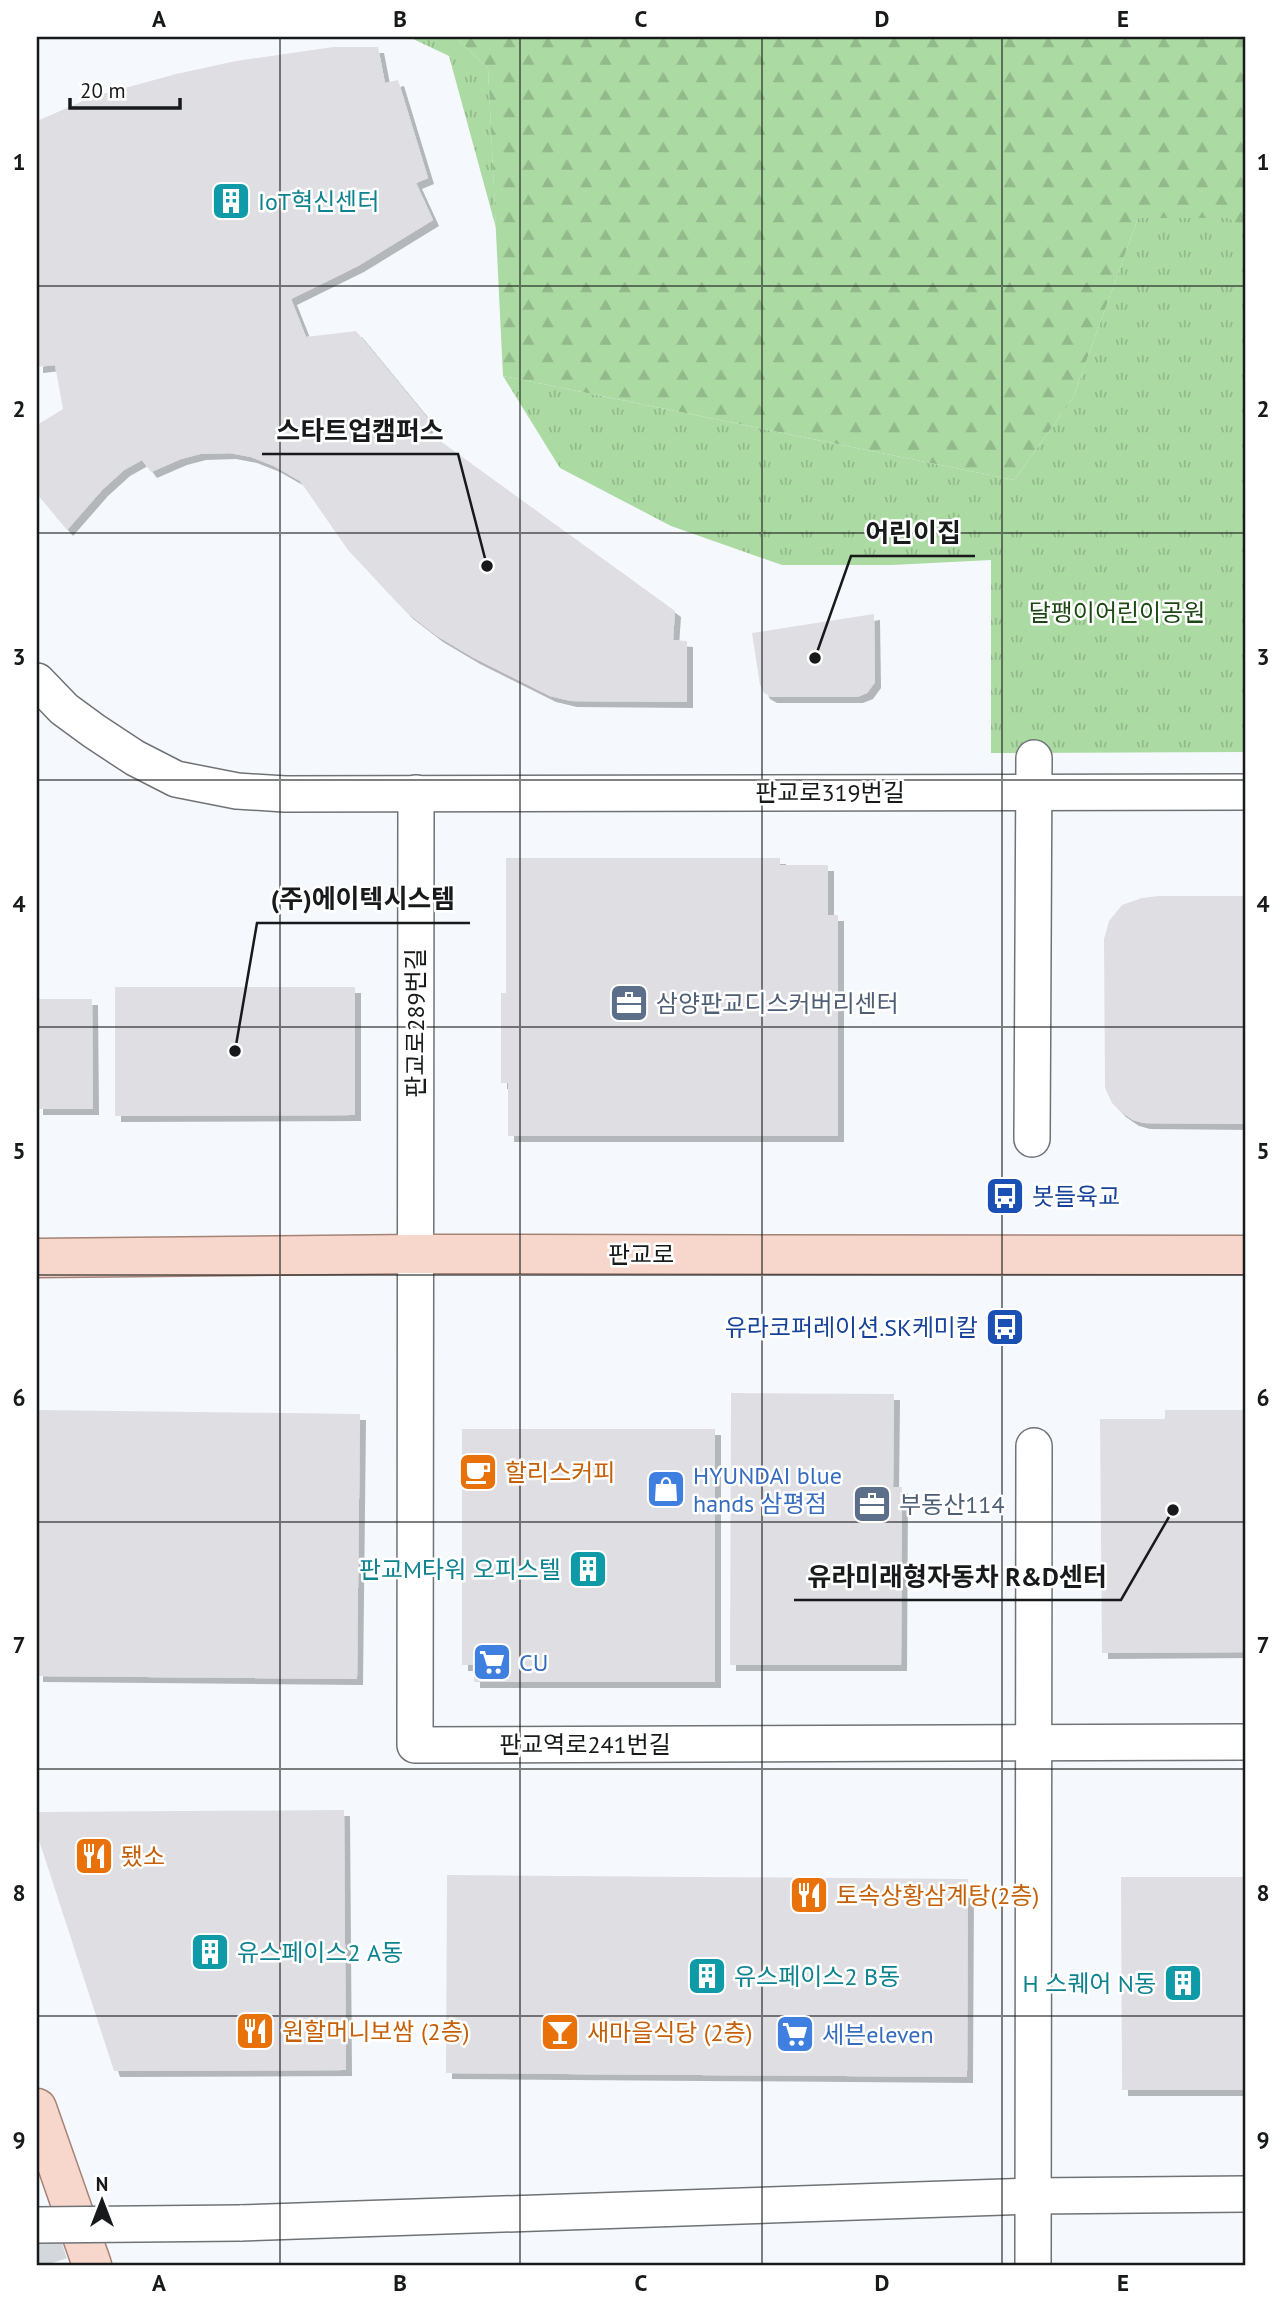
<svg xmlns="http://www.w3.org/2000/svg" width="1282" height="2302" font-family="'PT Sans','Noto Sans KR',sans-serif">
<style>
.grass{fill:url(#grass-tufts)}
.forest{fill:url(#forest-firs)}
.building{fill:#dfdee3;filter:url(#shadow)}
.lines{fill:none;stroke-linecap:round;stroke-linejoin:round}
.major-tunnel{stroke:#d4d7db;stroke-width:38;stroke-dasharray:38 19;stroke-linecap:butt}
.minor-casing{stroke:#6f7376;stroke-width:38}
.major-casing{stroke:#a58377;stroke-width:41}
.minor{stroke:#fff;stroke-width:35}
.major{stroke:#f7d7cb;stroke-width:38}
.minor-bridge-casing{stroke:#6f7376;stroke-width:38;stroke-linecap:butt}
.minor-bridge{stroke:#fff;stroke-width:35}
.grid{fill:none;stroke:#17191a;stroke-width:2;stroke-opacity:0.55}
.labels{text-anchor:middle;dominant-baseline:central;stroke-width:5;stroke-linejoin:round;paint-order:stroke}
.culture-label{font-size:24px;fill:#0d838f;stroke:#fff;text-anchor:start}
.park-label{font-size:24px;fill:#1c4813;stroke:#fff}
.street-label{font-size:24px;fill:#17191a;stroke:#fff}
.service-label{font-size:24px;fill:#4e5e75;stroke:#fff;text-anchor:start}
.transit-label{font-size:24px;fill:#164399;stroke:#fff;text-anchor:start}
.food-label{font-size:24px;fill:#c56008;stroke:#fff;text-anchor:start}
.shop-label{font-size:24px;fill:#366cbe;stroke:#fff;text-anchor:start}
.leader{fill:none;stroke:#17191a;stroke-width:2.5}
.callout-dot{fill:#17191a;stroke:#fff;stroke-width:2.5}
.callout-label{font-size:26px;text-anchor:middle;font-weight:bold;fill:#17191a;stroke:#fff;stroke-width:5;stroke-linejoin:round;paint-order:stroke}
.neatline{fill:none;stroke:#17191a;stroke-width:2.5}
.grid-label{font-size:23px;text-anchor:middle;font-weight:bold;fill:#17191a}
</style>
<defs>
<pattern id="grass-tufts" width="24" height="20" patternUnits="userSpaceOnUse" patternTransform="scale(1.75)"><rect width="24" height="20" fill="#abdaa2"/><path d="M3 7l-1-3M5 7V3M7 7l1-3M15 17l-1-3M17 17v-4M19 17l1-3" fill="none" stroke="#92ba8b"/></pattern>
<pattern id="forest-firs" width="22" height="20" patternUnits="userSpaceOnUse" patternTransform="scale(1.75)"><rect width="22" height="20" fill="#abdaa2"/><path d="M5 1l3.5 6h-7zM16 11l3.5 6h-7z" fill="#92ba8b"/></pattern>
<filter id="shadow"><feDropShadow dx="6" dy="6" stdDeviation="0" flood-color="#0004"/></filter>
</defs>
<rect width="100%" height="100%" fill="#f5f9fd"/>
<g class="grass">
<path d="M409,37H455L488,68L496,228L449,56Z"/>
<path d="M1138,218H1230L1245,231V752L991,753V560L892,565H782L671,526L560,468L503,376L1014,480L1073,398Z"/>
</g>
<path class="forest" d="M455,37H1245V231L1229,218H1138L1073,398L1014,480L503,376L488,68Z"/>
<g class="building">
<path d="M333,47H378L385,83L398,80L428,178L416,183L433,220L358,266L291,299L306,337L356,331L430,421L425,430L675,611L673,640L687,641V702L571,701L550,696L474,658L437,636L406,612L348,550L300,481L274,466L251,457L230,453L200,454L181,459L151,472L142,460L124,470L102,490L67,530L37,494V425L63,409L55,365L37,367V121L92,97L176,74L236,61Z"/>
<path d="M874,614L875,682L867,693L857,697H771L764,693L760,685L752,633Z"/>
<path d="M506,858H780V865H828V915H838V1136H508V1083H501V993H506Z"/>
<path d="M1158,896H1245V1124L1144,1123L1133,1120L1120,1111L1112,1103L1105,1088L1104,939L1109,921L1122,905L1142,898Z"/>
<path d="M115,987H355V1115L115,1116Z"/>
<path d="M37,999H92L93,1109H37Z"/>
<path d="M731,1393L894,1394L893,1487H902L901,1665H730Z"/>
<path d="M37,1410L360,1414L357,1679L37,1676Z"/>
<path d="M1165,1410H1245V1652L1102,1653L1100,1419H1165Z"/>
<path d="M462,1429H715V1682H474V1665H462Z"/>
<path d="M344,1810L346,2070L114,2071L37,1834V1812Z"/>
<path d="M447,1875L968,1879L967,2077L446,2073Z"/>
<path d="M1121,1877H1245V2090H1122Z"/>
</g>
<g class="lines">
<path class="major-tunnel" d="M37,2228L49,2265"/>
<g class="minor-casing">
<g id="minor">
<path d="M37,681L64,709L94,731L135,758L176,779L237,791L285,794L1245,792"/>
<path d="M416,793L415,1745L1245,1742"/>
<path d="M1032,1139L1034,758"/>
<path d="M240,2223L1034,2196L1245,2194"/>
<path d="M1033,2265L1034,1446"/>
</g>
</g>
<g class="major-casing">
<g id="major">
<path d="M37,1258L415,1254L1245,1255"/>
<path d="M37,2108L92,2265"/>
</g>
</g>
<use href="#minor" class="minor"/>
<use href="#major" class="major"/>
<g class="minor-bridge-casing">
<path id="minor-bridge" d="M37,2225L240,2223"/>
</g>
<use href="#minor-bridge" class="minor-bridge"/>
</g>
<path class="grid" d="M280,37V2265M520,37V2265M762,37V2265M1002,37V2265M37,286H1245M37,533H1245M37,780H1245M37,1027H1245M37,1275H1245M37,1522H1245M37,1769H1245M37,2016H1245"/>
<defs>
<g id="building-square" transform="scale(2.0125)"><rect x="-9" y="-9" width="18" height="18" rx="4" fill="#0f9aa8" stroke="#fff"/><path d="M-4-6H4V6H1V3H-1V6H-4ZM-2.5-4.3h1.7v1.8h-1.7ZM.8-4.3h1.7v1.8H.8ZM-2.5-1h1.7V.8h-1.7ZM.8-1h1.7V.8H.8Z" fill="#fff"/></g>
<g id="office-square" transform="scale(2.0125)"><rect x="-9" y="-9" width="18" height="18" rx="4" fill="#5c6f8a" stroke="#fff"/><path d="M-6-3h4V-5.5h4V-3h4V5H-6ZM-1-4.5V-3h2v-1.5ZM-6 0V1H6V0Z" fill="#fff"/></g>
<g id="bus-square" transform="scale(2.0125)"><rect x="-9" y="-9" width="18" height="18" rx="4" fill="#1a4fb4" stroke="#fff"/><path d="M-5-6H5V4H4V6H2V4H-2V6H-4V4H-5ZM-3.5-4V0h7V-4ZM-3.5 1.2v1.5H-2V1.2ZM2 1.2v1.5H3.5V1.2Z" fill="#fff"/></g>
<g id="cafe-square" transform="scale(2.0125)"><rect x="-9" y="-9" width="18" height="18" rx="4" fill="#e8710a" stroke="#fff"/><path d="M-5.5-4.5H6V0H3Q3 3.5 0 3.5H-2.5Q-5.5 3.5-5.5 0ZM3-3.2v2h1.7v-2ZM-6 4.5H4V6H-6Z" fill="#fff"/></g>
<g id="shop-square" transform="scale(2.0125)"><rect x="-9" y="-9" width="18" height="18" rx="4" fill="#3f7fe0" stroke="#fff"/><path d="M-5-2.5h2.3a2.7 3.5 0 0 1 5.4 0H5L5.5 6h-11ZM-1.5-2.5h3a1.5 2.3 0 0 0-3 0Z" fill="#fff"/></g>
<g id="supermarket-square" transform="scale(2.0125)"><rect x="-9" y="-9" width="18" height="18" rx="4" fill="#3f7fe0" stroke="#fff"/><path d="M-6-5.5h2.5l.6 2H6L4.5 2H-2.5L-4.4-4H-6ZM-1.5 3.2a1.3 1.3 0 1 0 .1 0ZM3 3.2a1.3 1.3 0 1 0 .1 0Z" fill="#fff"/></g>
<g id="restaurant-square" transform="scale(2.0125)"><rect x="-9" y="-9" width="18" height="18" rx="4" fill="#e8710a" stroke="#fff"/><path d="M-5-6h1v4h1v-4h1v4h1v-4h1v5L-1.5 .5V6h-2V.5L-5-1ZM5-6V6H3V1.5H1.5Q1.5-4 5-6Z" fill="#fff"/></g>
<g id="bar-square" transform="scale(2.0125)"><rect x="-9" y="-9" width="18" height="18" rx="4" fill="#e8710a" stroke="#fff"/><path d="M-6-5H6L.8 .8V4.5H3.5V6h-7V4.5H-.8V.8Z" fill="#fff"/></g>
</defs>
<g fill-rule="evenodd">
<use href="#building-square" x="231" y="201"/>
<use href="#office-square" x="629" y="1003"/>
<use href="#bus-square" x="1005" y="1196"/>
<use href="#bus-square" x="1005" y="1327"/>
<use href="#cafe-square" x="478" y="1472"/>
<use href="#shop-square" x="666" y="1489"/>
<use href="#office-square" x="872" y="1504"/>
<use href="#building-square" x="588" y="1569"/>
<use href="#supermarket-square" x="492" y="1662"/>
<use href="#restaurant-square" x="94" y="1856"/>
<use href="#restaurant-square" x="809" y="1895"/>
<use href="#building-square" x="210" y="1952"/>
<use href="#building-square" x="707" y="1976"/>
<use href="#building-square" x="1183" y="1983"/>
<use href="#restaurant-square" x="255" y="2031"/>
<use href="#bar-square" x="560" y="2032"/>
<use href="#supermarket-square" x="795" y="2034"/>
</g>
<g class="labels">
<g class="culture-label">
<text x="258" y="201">IoT혁신센터</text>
<text x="561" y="1569" text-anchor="end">판교M타워 오피스텔</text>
<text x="237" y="1952">유스페이스2 A동</text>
<text x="734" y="1976">유스페이스2 B동</text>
<text x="1156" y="1983" text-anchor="end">H 스퀘어 N동</text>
</g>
<g class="park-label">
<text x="1117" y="612">달팽이어린이공원</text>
</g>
<g class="street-label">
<text x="830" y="792">판교로319번길</text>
<text transform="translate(415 1023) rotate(-90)">판교로289번길</text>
<text x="641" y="1254">판교로</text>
<text x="585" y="1744">판교역로241번길</text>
</g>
<g class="service-label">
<text x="656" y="1003">삼양판교디스커버리센터</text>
<text x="899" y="1504">부동산114</text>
</g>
<g class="transit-label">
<text x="1032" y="1196">봇들육교</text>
<text x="978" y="1327" text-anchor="end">유라코퍼레이션.SK케미칼</text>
</g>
<g class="food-label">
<text x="505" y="1472">할리스커피</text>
<text x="121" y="1856">됐소</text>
<text x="836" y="1895">토속상황삼계탕(2층)</text>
<text x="282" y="2031">원할머니보쌈 (2층)</text>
<text x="587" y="2032">새마을식당 (2층)</text>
</g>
<g class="shop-label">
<text x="693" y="1475">HYUNDAI blue<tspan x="693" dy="28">hands 삼평점</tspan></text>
<text x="519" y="1662">CU</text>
<text x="822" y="2034">세븐eleven</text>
</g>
</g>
<path class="leader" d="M487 566L458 454H262M815 658L851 556H975M235 1051L257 923H470M1173 1510L1121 1600H794"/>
<g class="callout-dot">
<circle cx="487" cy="566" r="7"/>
<circle cx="815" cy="658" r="7"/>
<circle cx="235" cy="1051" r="7"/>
<circle cx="1173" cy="1510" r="7"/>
</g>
<g class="callout-label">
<text x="360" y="440">스타트업캠퍼스</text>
<text x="913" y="542">어린이집</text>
<text x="363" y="908">(주)에이텍시스템</text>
<text x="957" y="1586">유라미래형자동차 R&amp;D센터</text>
</g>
<rect width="1282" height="2302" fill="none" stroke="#ffffff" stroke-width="77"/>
<g transform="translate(102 2201)" stroke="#ffffff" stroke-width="5" paint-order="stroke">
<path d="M0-5L12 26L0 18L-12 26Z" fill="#17191a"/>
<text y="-10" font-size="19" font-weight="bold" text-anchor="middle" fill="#17191a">N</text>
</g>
<path d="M70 98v10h110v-10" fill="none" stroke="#17191a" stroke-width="3.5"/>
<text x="80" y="98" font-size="21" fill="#17191a" stroke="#ffffff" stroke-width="5" paint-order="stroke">20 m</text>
<rect x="38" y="38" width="1206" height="2226" class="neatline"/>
<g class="grid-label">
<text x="159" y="27">A</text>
<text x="400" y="27">B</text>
<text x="641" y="27">C</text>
<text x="882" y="27">D</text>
<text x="1123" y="27">E</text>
<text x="19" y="170">1</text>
<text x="1263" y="170">1</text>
<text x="19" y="417">2</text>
<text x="1263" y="417">2</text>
<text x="19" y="665">3</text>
<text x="1263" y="665">3</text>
<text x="19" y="912">4</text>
<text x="1263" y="912">4</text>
<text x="19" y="1159">5</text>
<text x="1263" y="1159">5</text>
<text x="19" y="1406">6</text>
<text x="1263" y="1406">6</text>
<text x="19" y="1653">7</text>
<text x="1263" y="1653">7</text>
<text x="19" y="1901">8</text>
<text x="1263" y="1901">8</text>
<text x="19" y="2148">9</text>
<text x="1263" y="2148">9</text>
<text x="159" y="2291">A</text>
<text x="400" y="2291">B</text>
<text x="641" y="2291">C</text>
<text x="882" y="2291">D</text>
<text x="1123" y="2291">E</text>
</g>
</svg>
